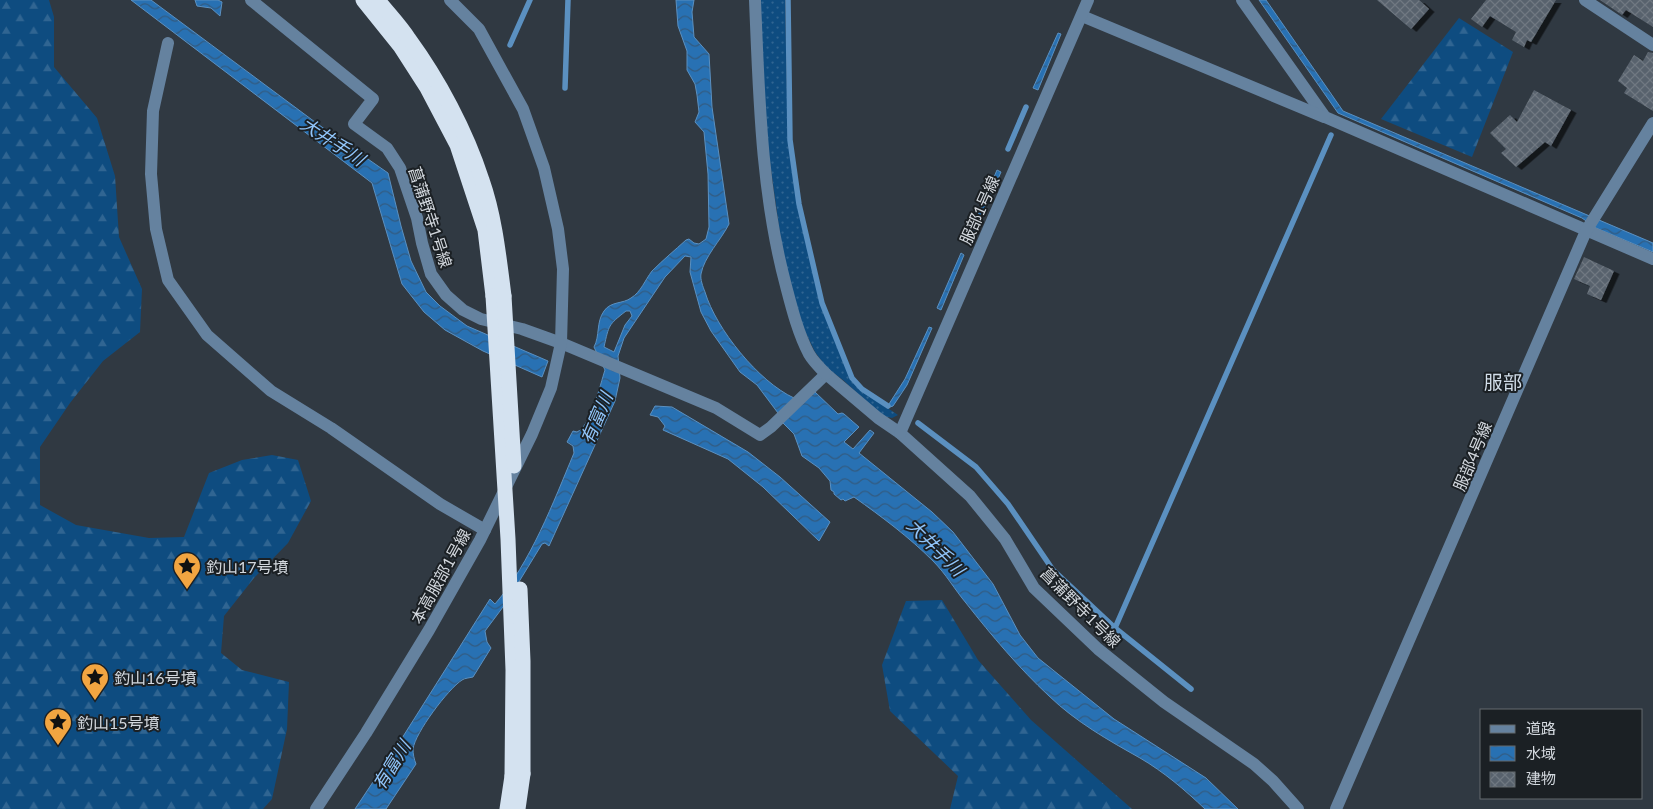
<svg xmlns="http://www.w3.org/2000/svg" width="1653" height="809" font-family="Lato,'Noto Sans JP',sans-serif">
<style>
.grass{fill:url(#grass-dots)}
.forest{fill:url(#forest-firs)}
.water{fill:url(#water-waves);stroke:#5b90c0;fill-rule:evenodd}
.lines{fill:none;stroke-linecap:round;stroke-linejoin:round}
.stream{stroke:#5b90c0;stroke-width:5.5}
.building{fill:url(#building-cross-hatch);filter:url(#shadow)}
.minor{stroke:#65829f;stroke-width:12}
.highway{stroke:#d4e2f0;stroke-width:15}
.highway-bridge{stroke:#d4e2f0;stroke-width:15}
.labels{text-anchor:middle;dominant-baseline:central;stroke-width:4;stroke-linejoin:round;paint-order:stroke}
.street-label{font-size:16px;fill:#d3d8de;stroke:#1b2024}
.poi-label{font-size:16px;fill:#d3d8de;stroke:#1b2024;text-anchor:start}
.water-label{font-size:18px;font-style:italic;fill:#91c5fa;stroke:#1b2024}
.quarter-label{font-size:19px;fill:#d3dfeb;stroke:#1b2024}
</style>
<defs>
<pattern id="grass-dots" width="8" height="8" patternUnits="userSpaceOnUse" patternTransform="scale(1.25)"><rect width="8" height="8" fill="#0e4c80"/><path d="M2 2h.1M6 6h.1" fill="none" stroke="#306592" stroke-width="1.8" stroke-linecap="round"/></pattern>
<pattern id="forest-firs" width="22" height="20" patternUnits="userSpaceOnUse" patternTransform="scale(1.25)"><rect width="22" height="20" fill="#0e4c80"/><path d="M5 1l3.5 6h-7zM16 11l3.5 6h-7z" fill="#306592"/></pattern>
<pattern id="water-waves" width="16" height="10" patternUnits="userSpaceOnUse" patternTransform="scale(1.25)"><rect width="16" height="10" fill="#2871b3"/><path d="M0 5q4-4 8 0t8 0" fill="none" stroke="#325b81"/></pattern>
<pattern id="building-cross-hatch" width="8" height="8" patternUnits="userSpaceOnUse" patternTransform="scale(1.25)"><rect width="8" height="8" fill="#58626d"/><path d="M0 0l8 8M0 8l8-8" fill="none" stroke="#6f7881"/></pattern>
<filter id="shadow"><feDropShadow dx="5.5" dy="3" stdDeviation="0" flood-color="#0009"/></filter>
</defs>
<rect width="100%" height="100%" fill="#303942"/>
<path class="grass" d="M760,0H785L788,140L798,206L821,306L850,378L861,390L898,415L892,418L882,416L843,380L827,368L815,352L800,321L783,255L766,134Z"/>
<g class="forest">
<path d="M0,0H49L54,17V67L97,118L115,176L119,237L142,289L140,332L103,361L70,403L40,447V505L76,525L149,538L184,537L209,473L242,460L272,455L298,460L311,501L288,543L254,578L224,616L221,653L242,670L289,682L287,729L272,799L263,809H0Z"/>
<path d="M1459,18L1513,52L1472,157L1381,119Z"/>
<path d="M942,600L978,660L1031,720L1132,809H950L958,776L890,711L882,665L906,601Z"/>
</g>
<g class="water">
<path d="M131,0H151L319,125L388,173L401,226L411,261L426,292L440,306L467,326L548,361L542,377L483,351L445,330L424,312L402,284L372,183Z"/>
<path d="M195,0H218L222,2L220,16L211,8L197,6Z"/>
<path d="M676,0H694L692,12L694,37L709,54L712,107L729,224C721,240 704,257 701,274C700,279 703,287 705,292C716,329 759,382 794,398L815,392L838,414L842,413L844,414L859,427L844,442L853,449L870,430L874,433L859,453L932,512L953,532L993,584L1020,635L1038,658L1114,719L1206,778L1238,809H1205C1185,790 1164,772 1140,758C1108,740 1076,722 1049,696C1019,668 992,636 966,603C955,590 946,574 933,561C909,537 882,517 854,497L845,501L843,499L841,500L834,494V492L831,490L830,481L819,468L802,456L794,434L783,423L778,413L757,385L740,372L711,331L701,312L690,272L691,257L685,256L665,277L624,338L618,356L620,378L615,401L549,546L545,543L542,544L506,603L485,631L487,642L491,648L473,677C469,678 465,678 462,680C448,689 415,733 413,749C413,754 414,759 416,764L386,809H355L397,746L490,599L495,604C531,562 553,503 574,453L573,446L567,442L573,431L577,432C591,426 600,385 605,370L594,347C600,336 596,322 604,311C611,301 623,304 631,298C641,292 645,280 652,271C663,260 675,250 686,240L689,239L694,243L699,244L706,239L709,227L708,174L704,132L695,122L699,112L697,95L695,84L687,70V51L678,26ZM626,311H630L632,316L625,325L614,352L604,347C609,325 608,325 626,311Z"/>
<path d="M1259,0H1266L1343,111L1653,243V252L1596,228L1582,218L1338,113Z"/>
<path d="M1058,33L1061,34L1038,90L1033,88Z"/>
<path d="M997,170L1001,172L973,235L970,234Z"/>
<path d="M961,253L964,255L941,310L937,308Z"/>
<path d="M929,327L932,328L907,385L893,406L890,407L889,404L905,379Z"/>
<path d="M655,406L672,407L748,452L780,477L830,522L819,541L763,487L728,459L663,430L665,426L658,417L650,415Z"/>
</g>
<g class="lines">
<g class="stream">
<path d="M788,0L790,140L799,204L822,303L852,378L862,389L888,406"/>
<path d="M510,45L530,0"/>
<path d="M565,88L568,0"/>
<path d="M1008,149L1026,107"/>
<path d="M918,423L976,467L1008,504L1053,570L1115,628L1191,689"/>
<path d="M1115,628L1331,135"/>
</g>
</g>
<g class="building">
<path d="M1377,0H1419L1429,9L1411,29Z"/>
<path d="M1486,0H1556L1531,42L1527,40L1524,47L1512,40L1516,32L1490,16L1482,27L1471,19Z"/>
<path d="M1600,0H1653V27L1626,10L1622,15Z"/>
<path d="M1648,52L1653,53V111L1624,93L1627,88L1618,81L1634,55L1643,61Z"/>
<path d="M1534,90L1571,110L1551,146L1545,142L1516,167L1501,153L1506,149L1490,133L1510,115L1517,122Z"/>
<path d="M1584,257L1614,271L1601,300L1587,294L1590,286L1574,279Z"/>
</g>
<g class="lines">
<g class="minor">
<path d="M251,0L373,99L354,124L387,148L400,168L417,218L422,243L431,274L446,295L463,310L481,319L522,329L561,343L716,408L760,435L771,427L826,374L878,418L900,433L970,496L1005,539L1034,588L1098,649L1164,702L1254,764L1273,781L1298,809"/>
<path d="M755,0C759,96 761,193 786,286C792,309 798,333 809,354C813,361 820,368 826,374"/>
<path d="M1242,0L1325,117L1653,259"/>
<path d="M1585,0L1653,45"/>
<path d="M1082,16L1324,117"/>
<path d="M168,43L153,111L151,174L156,229L168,280L207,335L271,391L331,428L440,504L485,530"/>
<path d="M900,433L1088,0"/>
<path d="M316,809L366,733L429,630L480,540L532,434L551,388L561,343L563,269L558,229L544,168L523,109L479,29L450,0"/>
<path d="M1336,809L1586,231L1653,123"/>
</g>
<g class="highway">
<path d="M363,0L400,46L427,88L457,145L485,230L493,296"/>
<path d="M378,0C388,13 400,25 409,39C439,80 466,131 482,180C495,217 499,257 504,296"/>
<path d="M507,809L512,776"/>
<path d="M518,809L523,774"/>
</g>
<g class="highway-bridge">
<path d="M493,296L508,539L513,670L512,776"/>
<path d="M504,296L514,466"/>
<path d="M520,589L523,661V774"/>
</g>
</g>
<defs>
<g id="sight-pin" transform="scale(1.4375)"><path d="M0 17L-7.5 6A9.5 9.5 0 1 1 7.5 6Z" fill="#f2a541" stroke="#1b2024"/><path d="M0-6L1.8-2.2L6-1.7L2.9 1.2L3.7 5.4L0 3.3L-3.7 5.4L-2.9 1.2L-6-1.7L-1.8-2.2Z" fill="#111"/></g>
</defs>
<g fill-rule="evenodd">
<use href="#sight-pin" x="187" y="566"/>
<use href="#sight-pin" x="95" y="677"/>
<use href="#sight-pin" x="58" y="722"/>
</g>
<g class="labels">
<g class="street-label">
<text transform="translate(979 210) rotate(-66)">服部1号線</text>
<text transform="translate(431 217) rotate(72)">菖蒲野寺1号線</text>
<text transform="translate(1472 456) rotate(-67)">服部4号線</text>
<text transform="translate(440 576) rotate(-61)">本高服部1号線</text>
<text transform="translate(1081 607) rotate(45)">菖蒲野寺1号線</text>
</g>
<g class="poi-label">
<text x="206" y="566">釣山17号墳</text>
<text x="114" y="677">釣山16号墳</text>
<text x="77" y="722">釣山15号墳</text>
</g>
<g class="water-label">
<text transform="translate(333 141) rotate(33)">大井手川</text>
<text transform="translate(596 418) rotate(-67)">有富川</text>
<text transform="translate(936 547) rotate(45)">大井手川</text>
<text transform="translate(391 765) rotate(-58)">有富川</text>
</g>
<g class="quarter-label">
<text x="1503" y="381">服部</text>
</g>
</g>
<rect x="1480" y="709" width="162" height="90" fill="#1b2024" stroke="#656a6e"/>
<rect x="1490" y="725" width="25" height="8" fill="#65829f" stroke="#656a6e"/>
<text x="1526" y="734" font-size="15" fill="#d3d8de">道路</text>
<rect x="1490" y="746" width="25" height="15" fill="url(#water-waves)" stroke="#656a6e"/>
<text x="1526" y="759" font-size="15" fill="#d3d8de">水域</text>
<rect x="1490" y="772" width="25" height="15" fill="url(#building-cross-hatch)" stroke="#656a6e"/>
<text x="1526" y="784" font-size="15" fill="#d3d8de">建物</text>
</svg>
